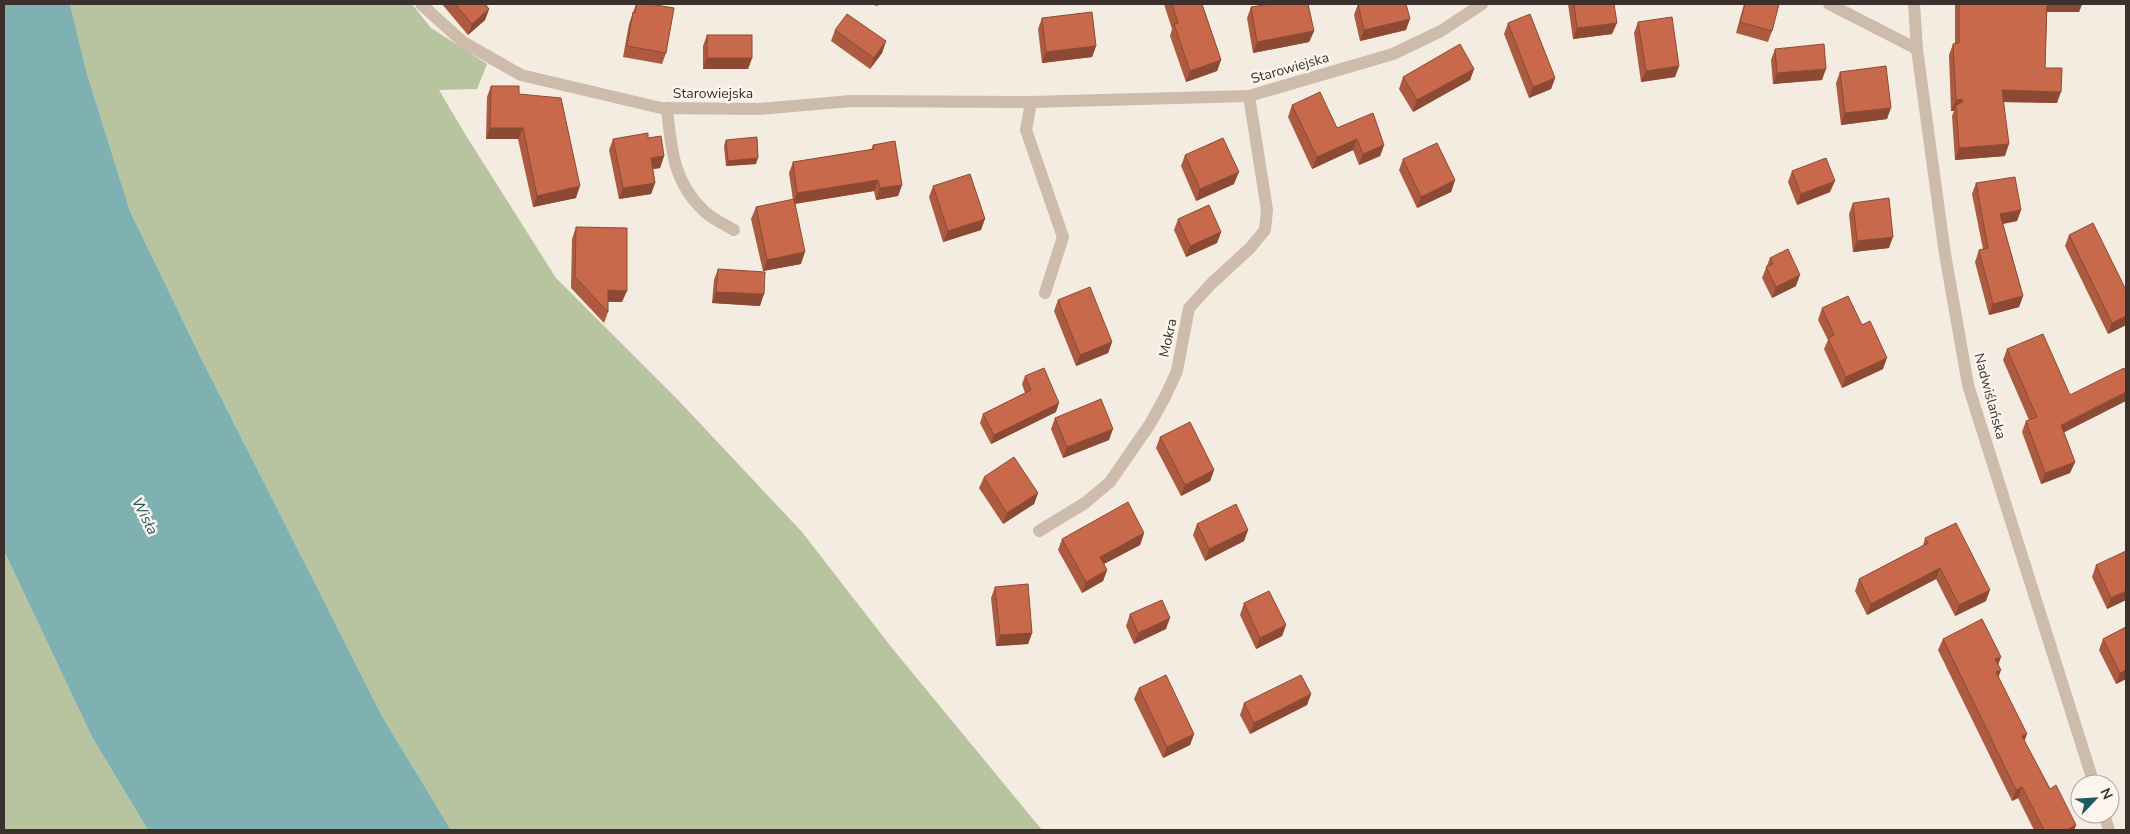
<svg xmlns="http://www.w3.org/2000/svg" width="2130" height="834" font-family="'Nunito Sans',sans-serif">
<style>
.green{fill:#b8c4a0}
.water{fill:#7fb0b2}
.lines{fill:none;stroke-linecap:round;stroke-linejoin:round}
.service{stroke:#cdbbac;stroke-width:12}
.minor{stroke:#cdbbac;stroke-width:12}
.tertiary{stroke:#cdbbac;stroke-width:12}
.wall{fill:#ac5a40}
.shaded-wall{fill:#8c4a34}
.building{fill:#c8694b;stroke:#8c4a34}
.labels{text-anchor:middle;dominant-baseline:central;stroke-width:5;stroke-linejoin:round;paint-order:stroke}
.street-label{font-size:14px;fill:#3b302b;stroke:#fbf5ee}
.water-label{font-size:15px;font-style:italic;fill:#1f5a5e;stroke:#fbf5ee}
</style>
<rect width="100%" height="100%" fill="#f4ebe1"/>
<g class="green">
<path d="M70,4H412L431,28L487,64L477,89L439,90L465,134L556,278L679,401L802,532L892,648L1042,830H451L382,716L200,356L130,211L87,74Z"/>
<path d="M4,551L92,737L148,830H4Z"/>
</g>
<path class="water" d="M4,4H70L87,74L130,211L200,356L382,716L451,830H148L92,737L4,551Z"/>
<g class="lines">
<path class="service" d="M667,108C671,148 673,182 704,211C712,219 724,224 734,230"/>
<g class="minor">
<path d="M421,4L463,42L521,75L661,108L759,109L851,101L1031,102L1249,96L1393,54L1441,31L1482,4"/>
<path d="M1829,4L1917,49"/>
<path d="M1031,102L1026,130L1063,237L1045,293"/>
<path d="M1039,531L1085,503L1110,482L1150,424L1165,397L1177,371L1189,308L1211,284L1250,248L1265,230L1267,210L1249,96"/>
</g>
<g class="tertiary">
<path d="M1914,4L1917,49L1927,123L1945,254L1968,385L2094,784"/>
<path d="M2104,814L2109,830"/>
</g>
</g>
<g class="wall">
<path d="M442,4H485L489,9L485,20L468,35Z"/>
<path d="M636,4H650L666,53L662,64L623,57L629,24Z"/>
<path d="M1164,4H1202L1221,60L1217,71L1186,82L1170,36L1172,29Z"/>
<path d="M1358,4L1406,30L1360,41L1354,15Z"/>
<path d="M1568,4H1614L1612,34L1573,39Z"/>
<path d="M1744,4H1779L1772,31L1768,42L1736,33Z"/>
<path d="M1955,4H2082L2079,12H2047L2045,68L2057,103L2004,102L2005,156L1955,160L1952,116L1954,111H1951L1949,55L1953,44L1955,43Z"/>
<path d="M1251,7L1314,31L1309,42L1253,53L1247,18Z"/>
<path d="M1042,18L1096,46L1092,57L1042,63L1038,29Z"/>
<path d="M1638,22L1679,66L1675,77L1641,82L1634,33Z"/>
<path d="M1508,23L1555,78L1551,89L1529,98L1504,34Z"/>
<path d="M835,30L886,41L882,53L870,69L831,41Z"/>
<path d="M707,35L752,58L748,69H703V46Z"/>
<path d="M1775,49L1822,80L1773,84L1771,60Z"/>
<path d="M1474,69L1470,80L1413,112L1399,89L1403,77Z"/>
<path d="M1840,72L1887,119L1841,125L1836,83Z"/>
<path d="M491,86L519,94L576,198L533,207L518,139H486L487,97Z"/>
<path d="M1292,105L1337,128L1384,145L1380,156L1359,165L1353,150L1312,169L1288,117Z"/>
<path d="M648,138L664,156L660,168L653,169L655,183L651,194L619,199L609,150L613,139Z"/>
<path d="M726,140L756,164L726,166L724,146Z"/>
<path d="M873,145L902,185L898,196L876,200L874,191L795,204L801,264L763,271L751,219L756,207L793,200L789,173L793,162L871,150Z"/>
<path d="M1185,155L1234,184L1196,201L1181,166Z"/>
<path d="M1403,159L1455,180L1451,192L1417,208L1399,170Z"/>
<path d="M1792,171L1830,192L1797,205L1788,182Z"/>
<path d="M1976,183L2021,210L2017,221L2003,224L2023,296L2019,307L1989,315L1975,262L1979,250L1983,249L1972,194Z"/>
<path d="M933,186L981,230L943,242L929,197Z"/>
<path d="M1853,203L1889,248L1853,252L1849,214Z"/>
<path d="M1178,219L1221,232L1217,243L1186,257L1174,230Z"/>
<path d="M576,227L622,302H608V312L604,323L571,288L572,239Z"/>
<path d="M2069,235L2126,290V325L2108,334L2065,246Z"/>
<path d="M1770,258L1796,286L1772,298L1762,278Z"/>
<path d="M718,269L760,306L712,303L714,280Z"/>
<path d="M1058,300L1112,342L1108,353L1076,366L1054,311Z"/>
<path d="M1822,308L1862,325L1883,369L1842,388L1824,349L1828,340L1818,320Z"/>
<path d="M2007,349L2064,432L2075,462L2070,473L2041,484L2022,432L2026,421L2029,420L2003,360Z"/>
<path d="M1025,376L1056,412L991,444L980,423L983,414L1025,393L1022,384Z"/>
<path d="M1055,418L1109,440L1063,458L1051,429Z"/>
<path d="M1160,437L1214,470L1210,481L1181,496L1156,448Z"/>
<path d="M984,477L1038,493L1034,504L1003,524L979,488Z"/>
<path d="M1197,524L1248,530L1244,541L1205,561L1193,535Z"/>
<path d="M1144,533L1140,545L1104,564L1107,570L1103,581L1082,593L1058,550L1062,539Z"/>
<path d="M1925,538L1986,601L1955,616L1936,579L1867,615L1855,591L1859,579L1923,546Z"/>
<path d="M2096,565L2126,600L2107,609L2092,577Z"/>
<path d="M995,587L1032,633L1028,644L996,646L991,598Z"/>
<path d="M1244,603L1286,625L1282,636L1256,649L1240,615Z"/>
<path d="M1130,614L1166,629L1134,644L1126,626Z"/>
<path d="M2126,627V679L2116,684L2099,650L2103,639Z"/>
<path d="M1943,639L1998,664V677L2024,741L2050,789L2076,825L2074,830H2034L2018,798L2012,801L1938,650Z"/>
<path d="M1139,688L1194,734L1190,745L1163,758L1134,699Z"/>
<path d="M1311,694L1307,705L1250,734L1240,715L1244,703Z"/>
</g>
<g class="shaded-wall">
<path d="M876,4H884L875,6Z"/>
<path d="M2046,4H2082L2079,12H2043Z"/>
<path d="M489,9L485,20L468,35L472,24Z"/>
<path d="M1410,19L1406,30L1360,41L1364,30Z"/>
<path d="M1617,23L1612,34L1573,39L1577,28Z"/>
<path d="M1314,31L1309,42L1253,53L1257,42Z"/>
<path d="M886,41L882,53L870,69L874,58Z"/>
<path d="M1096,46L1092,57L1042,63L1046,52Z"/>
<path d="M707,58H752L748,69H703Z"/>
<path d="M1221,60L1217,71L1186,82L1190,71Z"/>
<path d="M1679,66L1675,77L1641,82L1646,71Z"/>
<path d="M1474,69L1470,80L1413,112L1417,100Z"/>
<path d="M1826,69L1822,80L1773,84L1777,73Z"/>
<path d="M1555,78L1551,89L1529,98L1533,87Z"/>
<path d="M2002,90L2061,92L2057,103L1998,102Z"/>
<path d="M1962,99L1958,110L1956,105L1954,111H1951L1956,100Z"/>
<path d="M1891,108L1887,119L1841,125L1845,113Z"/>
<path d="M490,128H523L518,139H486Z"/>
<path d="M1357,139L1353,150L1312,169L1317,157Z"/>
<path d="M2009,144L2005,156L1955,160L1959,148Z"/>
<path d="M1384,145L1380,156L1359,165L1363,154Z"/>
<path d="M664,156L660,168L647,170L651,158Z"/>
<path d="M758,158L756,164L726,166L728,161Z"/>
<path d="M1239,172L1234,184L1196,201L1200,189Z"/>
<path d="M878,180L874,191L793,204L797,193Z"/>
<path d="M1455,180L1451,192L1417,208L1421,197Z"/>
<path d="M1835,181L1830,192L1797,205L1801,194Z"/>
<path d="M655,183L651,194L619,199L623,188Z"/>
<path d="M902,185L898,196L876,200L880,188Z"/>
<path d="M580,186L576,198L533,207L537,196Z"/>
<path d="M2021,210L2017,221L1996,225L2000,214Z"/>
<path d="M985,219L981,230L943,242L948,231Z"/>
<path d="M1221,232L1217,243L1186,257L1190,246Z"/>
<path d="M1893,237L1889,248L1853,252L1857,241Z"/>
<path d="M805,252L801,264L763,271L767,260Z"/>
<path d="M1800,275L1796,286L1772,298L1776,287Z"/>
<path d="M608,290L627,291L622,302L604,301Z"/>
<path d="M716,292L764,294L760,306L712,303Z"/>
<path d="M2023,296L2019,307L1989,315L1993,304Z"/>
<path d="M2126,316V325L2108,334L2112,323Z"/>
<path d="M1112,342L1108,353L1076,366L1080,355Z"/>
<path d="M1887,358L1883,369L1842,388L1846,377Z"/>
<path d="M2126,392V401L2057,436L2061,425Z"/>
<path d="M1059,403L1056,412L991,444L994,435Z"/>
<path d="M1113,429L1109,440L1063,458L1067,447Z"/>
<path d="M2075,462L2070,473L2041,484L2045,473Z"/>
<path d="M1214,470L1210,481L1181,496L1185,485Z"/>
<path d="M1038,493L1034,504L1003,524L1007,513Z"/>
<path d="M1248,530L1244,541L1205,561L1209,549Z"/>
<path d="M1144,533L1140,545L1096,568L1100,557Z"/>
<path d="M1940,568L1936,579L1867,615L1871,604Z"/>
<path d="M1107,570L1103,581L1082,593L1086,582Z"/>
<path d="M1990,590L1986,601L1955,616L1959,605Z"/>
<path d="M2126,591V600L2107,609L2111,598Z"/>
<path d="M1170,618L1166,629L1134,644L1138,633Z"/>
<path d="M1286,625L1282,636L1256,649L1260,638Z"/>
<path d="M1032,633L1028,644L996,646L1000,635Z"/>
<path d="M2001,657L1997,668L1995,659Z"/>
<path d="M2001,670L1997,681L1996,672Z"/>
<path d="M2126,670V679L2116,684L2120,673Z"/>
<path d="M1311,694L1307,705L1250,734L1254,723Z"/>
<path d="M1194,734L1190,745L1163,758L1167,747Z"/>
<path d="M2027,734L2023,745L2022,736Z"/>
<path d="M2022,787L2018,798L2012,801L2016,790Z"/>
<path d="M2076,825L2074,830H2066Z"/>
</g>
<g class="building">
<path d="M455,4H485L489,9L472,24Z"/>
<path d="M637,4H650L674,8L666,53L627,46L633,12L635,13Z"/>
<path d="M1172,4H1202L1221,60L1190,71L1174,24L1178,23Z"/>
<path d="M1270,4H1308L1314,31L1257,42L1251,7Z"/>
<path d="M1358,4H1406L1410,19L1364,30Z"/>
<path d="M1574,4H1614L1617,23L1577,28Z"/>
<path d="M1745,4H1779L1772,31L1740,22Z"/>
<path d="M1959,4H2047L2045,68H2062L2061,92L2002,90L2009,144L1959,148L1956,105L1963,102L1962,99L1956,100L1953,44L1959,43Z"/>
<path d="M1092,12L1096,46L1046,52L1042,18Z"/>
<path d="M847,14L886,41L874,58L835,30Z"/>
<path d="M1530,14L1555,78L1533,87L1508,23Z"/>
<path d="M1672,17L1679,66L1646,71L1638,22Z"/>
<rect x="707" y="35" width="45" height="23"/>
<path d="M1460,44L1474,69L1417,100L1403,77Z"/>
<path d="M1824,44L1826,69L1777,73L1775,49Z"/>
<path d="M1886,66L1891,108L1845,113L1840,72Z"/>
<path d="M491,86H519V94L561,98L580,186L537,196L523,128H490Z"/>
<path d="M1320,92L1337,128L1373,113L1384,145L1363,154L1357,139L1317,157L1292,105Z"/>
<path d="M648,133V138L661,136L664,156L651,158L655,183L623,188L613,139Z"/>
<path d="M757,137L758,158L728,161L726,140Z"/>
<path d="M1223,138L1239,172L1200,189L1185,155Z"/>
<path d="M895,141L902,185L880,188L878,180L797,193L793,162L874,149L873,145Z"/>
<path d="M1437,143L1455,180L1421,197L1403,159Z"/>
<path d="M1826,158L1835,181L1801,194L1792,171Z"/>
<path d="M970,174L985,219L948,231L933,186Z"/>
<path d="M2015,177L2021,210L2000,214L2023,296L1993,304L1979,250L1988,248L1976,183Z"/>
<path d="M1889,198L1893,237L1857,241L1853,203Z"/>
<path d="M794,199L805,252L767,260L756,207Z"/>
<path d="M1209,205L1221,232L1190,246L1178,219Z"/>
<path d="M2093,223L2126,290V316L2112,323L2069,235Z"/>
<path d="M576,227L627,228V291L608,290V312L575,277Z"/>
<path d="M1788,249L1800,275L1776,287L1766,267L1773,264L1770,258Z"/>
<path d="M718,269L765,272L764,294L716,292Z"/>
<path d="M1090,287L1112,342L1080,355L1058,300Z"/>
<path d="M1848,296L1862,325L1870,321L1887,358L1846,377L1828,338L1834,335L1822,308Z"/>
<path d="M2043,334L2070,395L2124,368L2126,373V392L2061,425L2075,462L2045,473L2026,421L2037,417L2007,349Z"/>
<path d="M1044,368L1059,403L994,435L983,414L1031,390L1025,376Z"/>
<path d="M1101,399L1113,429L1067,447L1055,418Z"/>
<path d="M1190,422L1214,470L1185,485L1160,437Z"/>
<path d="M1014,457L1038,493L1007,513L984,477Z"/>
<path d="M1128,502L1144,533L1100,557L1107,570L1086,582L1062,539Z"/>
<path d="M1236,504L1248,530L1209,549L1197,524Z"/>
<path d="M1956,523L1990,590L1959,605L1940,568L1871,604L1859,579L1928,543L1925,538Z"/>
<path d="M2126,551V591L2111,598L2096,565Z"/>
<path d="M1028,584L1032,633L1000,635L995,587Z"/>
<path d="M1269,591L1286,625L1260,638L1244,603Z"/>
<path d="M1162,600L1170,618L1138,633L1130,614Z"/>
<path d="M1982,619L2001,657L1995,659L2001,670L1996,672L2027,734L2022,736L2050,789L2056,785L2076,825L2066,830H2044L2022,787L2016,790L1943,639Z"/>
<path d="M2126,627V670L2120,673L2103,639Z"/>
<path d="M1166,675L1194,734L1167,747L1139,688Z"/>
<path d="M1301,675L1311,694L1254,723L1244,703Z"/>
</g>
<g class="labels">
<g class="street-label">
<text transform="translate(1290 68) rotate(-16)">Starowiejska</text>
<text x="713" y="93">Starowiejska</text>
<text transform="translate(1168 338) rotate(-78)">Mokra</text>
<text transform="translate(1990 396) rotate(75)">Nadwiślańska</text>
</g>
<g class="water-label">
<text transform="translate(145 516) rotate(63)">Wisła</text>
</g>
</g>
<rect width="2130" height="834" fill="none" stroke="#3b302b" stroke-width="10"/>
<g transform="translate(2095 799) rotate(65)"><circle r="24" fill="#fbf5ee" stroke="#aea6a0"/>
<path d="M0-4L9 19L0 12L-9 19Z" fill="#1f5a5e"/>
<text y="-8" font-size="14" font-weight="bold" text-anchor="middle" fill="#3b302b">N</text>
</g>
</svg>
